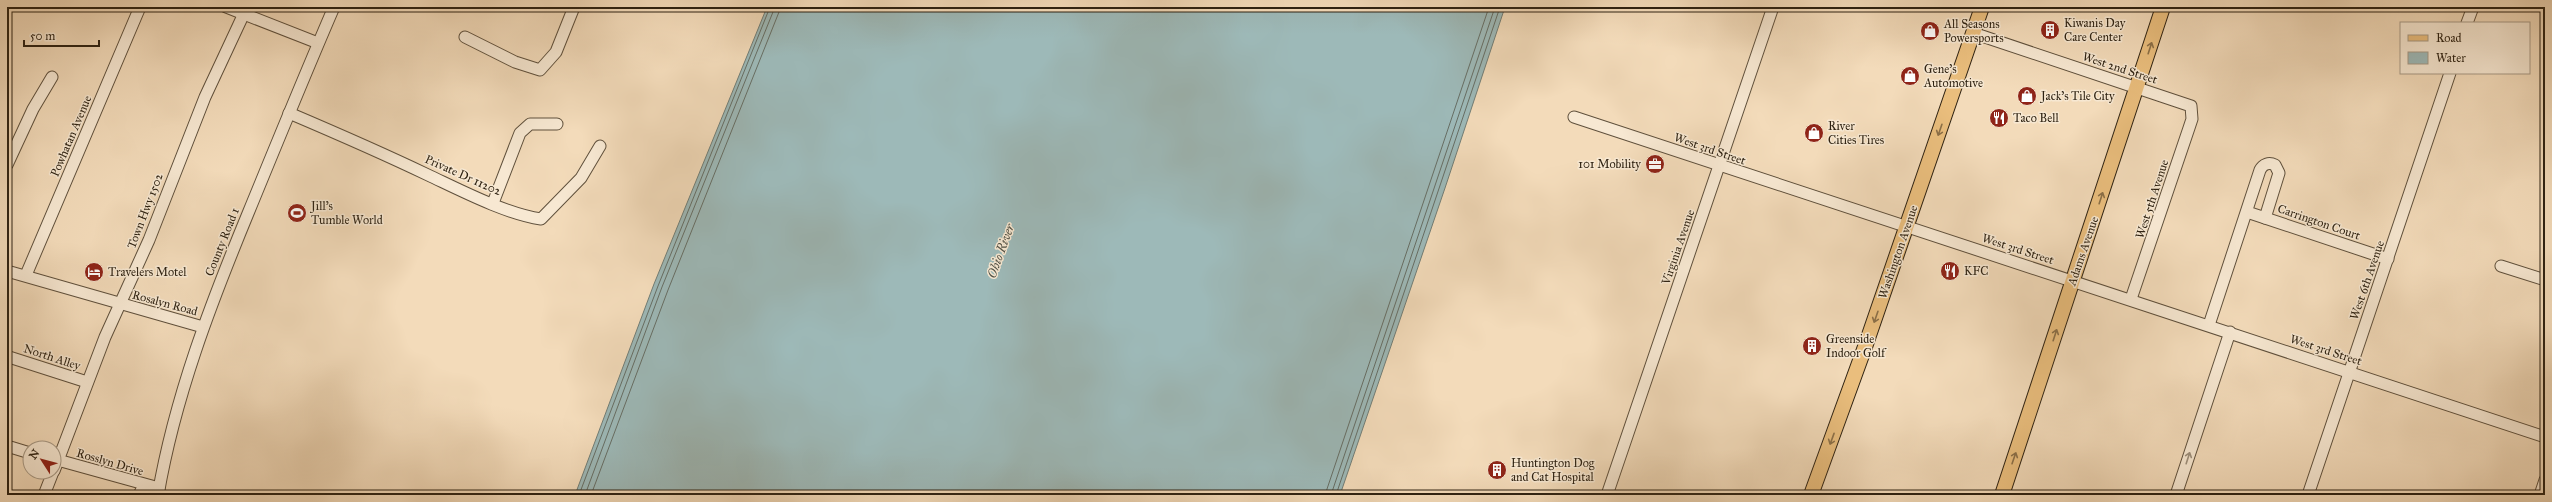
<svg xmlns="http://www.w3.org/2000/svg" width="2552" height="502" font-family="'IM FELL Great Primer',serif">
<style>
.water{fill:#9db9b8;stroke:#717d76}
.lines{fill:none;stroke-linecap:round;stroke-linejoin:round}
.shore{stroke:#666e65;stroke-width:1}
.minor-casing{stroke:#5f503c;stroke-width:13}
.major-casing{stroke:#2e2212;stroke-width:16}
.minor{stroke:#f7e8d2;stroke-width:11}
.major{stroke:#eabe7d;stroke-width:14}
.oneway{stroke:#8c7048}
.oneway2{stroke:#9d8f7c}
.labels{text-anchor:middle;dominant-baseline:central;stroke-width:3;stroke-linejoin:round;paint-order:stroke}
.poi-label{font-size:12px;fill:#2e2212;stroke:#f7e8d2;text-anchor:start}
.street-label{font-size:12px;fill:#2e2212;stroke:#f7e8d2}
.water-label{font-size:13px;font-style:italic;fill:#4f4f44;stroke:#f7e8d2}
</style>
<rect width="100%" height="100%" fill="#f3dbba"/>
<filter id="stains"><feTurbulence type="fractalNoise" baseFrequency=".005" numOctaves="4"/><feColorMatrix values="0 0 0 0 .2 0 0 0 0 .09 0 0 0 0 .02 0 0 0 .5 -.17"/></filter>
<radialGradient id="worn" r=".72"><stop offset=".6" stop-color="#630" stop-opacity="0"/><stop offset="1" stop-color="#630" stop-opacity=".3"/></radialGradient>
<path class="water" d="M767,7H1505L1445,188L1340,495H575L654,284Z"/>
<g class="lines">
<g class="shore">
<path d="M579,495L658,286L770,7"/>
<path d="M585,495L662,287L775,7"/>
<path d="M591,495L668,290L781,7"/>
<path d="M1325,495L1489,7"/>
<path d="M1331,495L1495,7"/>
<path d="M1336,495L1500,7"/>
</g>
<g class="minor-casing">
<g id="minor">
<path d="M226,7L318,43"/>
<path d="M2467,23L2473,7"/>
<path d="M1973,33L2191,106L2192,119L2189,128L2131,299"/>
<path d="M465,37L515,62L540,70L556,52L574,7"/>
<path d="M289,113C336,133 382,153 428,175C460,190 506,214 541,219L581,178L600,146"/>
<path d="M1574,117L2545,437"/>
<path d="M7,165L33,109L52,77"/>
<path d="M493,203L520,133L530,124H557"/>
<path d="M2247,212L2388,259"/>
<path d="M2501,266L2545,280"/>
<path d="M7,271L203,327"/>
<path d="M26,275L140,7"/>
<path d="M2209,325L2260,170C2263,164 2269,162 2275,165L2279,173L2265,218"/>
<path d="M9,357L87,382"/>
<path d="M7,446L30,453"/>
<path d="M54,459L159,488"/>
<path d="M54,471L105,337L149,240L205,97L247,7"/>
<path d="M44,495L53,472"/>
<path d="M139,495L144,485"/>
<path d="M158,495C175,396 211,303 249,211C277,143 305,74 334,7"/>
<path d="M1607,495L1773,7"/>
<path d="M2176,495L2230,332"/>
<path d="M2308,495L2450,73"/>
<path d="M2540,495L2545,480"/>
</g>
</g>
<g class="major-casing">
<g id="major">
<path d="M1811,495L1866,344L1982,7"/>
<path d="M2002,495L2163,7"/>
</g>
</g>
<use href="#minor" class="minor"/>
<use href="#major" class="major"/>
</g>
<defs><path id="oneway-shaft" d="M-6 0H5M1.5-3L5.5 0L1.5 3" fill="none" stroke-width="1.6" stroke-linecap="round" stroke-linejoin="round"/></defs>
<g class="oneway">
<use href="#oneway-shaft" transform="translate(2150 48) rotate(-72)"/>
<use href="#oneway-shaft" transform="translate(1940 130) rotate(109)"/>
<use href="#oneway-shaft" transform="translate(2101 198) rotate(-72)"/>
<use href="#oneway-shaft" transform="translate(1876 317) rotate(109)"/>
<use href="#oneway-shaft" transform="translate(2055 335) rotate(-72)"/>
<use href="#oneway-shaft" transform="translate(1832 439) rotate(110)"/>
<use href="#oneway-shaft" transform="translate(2014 458) rotate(-71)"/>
</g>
<use class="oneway2" href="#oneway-shaft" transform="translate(2188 458) rotate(-72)"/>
<defs>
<g id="building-disc" transform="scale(1)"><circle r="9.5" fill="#8f2418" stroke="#f7e8d2"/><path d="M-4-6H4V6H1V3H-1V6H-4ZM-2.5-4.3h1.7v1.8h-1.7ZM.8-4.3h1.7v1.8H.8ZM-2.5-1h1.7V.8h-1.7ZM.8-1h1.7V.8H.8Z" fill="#fff"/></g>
<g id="shop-disc" transform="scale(1)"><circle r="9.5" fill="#8f2418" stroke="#f7e8d2"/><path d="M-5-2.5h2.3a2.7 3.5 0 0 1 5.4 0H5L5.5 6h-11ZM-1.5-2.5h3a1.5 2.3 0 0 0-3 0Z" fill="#fff"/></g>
<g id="restaurant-disc" transform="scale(1)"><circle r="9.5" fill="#8f2418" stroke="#f7e8d2"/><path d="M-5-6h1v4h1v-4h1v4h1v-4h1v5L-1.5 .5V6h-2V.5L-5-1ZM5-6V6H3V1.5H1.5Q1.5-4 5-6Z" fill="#fff"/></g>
<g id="office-disc" transform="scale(1)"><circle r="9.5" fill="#8f2418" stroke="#f7e8d2"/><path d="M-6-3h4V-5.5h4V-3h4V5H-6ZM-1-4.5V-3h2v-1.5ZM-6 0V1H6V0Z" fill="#fff"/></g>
<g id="stadium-disc" transform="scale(1)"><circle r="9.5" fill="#8f2418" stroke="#f7e8d2"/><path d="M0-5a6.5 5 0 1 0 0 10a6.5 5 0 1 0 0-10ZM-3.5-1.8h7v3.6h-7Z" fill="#fff"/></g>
<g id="hotel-disc" transform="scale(1)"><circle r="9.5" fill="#8f2418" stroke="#f7e8d2"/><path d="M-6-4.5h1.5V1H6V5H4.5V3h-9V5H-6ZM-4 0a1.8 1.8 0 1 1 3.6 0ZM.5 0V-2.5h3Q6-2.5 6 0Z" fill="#fff"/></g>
</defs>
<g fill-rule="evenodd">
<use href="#building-disc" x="2050" y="30"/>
<use href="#shop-disc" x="1930" y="31"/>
<use href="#shop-disc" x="1910" y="76"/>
<use href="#shop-disc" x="2027" y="96"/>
<use href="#restaurant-disc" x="1999" y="118"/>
<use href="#shop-disc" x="1814" y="133"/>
<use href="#office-disc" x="1655" y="164"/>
<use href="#stadium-disc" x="297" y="213"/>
<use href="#restaurant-disc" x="1950" y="271"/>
<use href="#hotel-disc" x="94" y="272"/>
<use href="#building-disc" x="1812" y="346"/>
<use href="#building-disc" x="1497" y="470"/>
</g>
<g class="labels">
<g class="poi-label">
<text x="2064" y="23">Kiwanis Day<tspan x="2064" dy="14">Care Center</tspan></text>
<text x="1944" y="24">All Seasons<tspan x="1944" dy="14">Powersports</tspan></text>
<text x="1924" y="69">Gene's<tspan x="1924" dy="14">Automotive</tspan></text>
<text x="2041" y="96">Jack's Tile City</text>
<text x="2013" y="118">Taco Bell</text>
<text x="1828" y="126">River<tspan x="1828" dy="14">Cities Tires</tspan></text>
<text x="1641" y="164" text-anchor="end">101 Mobility</text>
<text x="311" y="206">Jill's<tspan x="311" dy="14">Tumble World</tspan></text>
<text x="1964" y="271">KFC</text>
<text x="108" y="272">Travelers Motel</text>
<text x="1826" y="339">Greenside<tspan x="1826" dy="14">Indoor Golf</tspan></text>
<text x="1511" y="463">Huntington Dog<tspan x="1511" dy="14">and Cat Hospital</tspan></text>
</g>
<g class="street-label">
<text transform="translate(2120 68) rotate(18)">West 2nd Street</text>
<text transform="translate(71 136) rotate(-67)">Powhatan Avenue</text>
<text transform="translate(1710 149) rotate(19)">West 3rd Street</text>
<text transform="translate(463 175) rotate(24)">Private Dr 11202</text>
<text transform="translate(2152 199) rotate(-72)">West 5th Avenue</text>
<text transform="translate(145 211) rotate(-69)">Town Hwy 1502</text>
<text transform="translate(2319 222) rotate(19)">Carrington Court</text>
<text transform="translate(222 242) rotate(-68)">County Road 1</text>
<text transform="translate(1678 247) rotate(-71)">Virginia Avenue</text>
<text transform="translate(2018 249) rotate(18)">West 3rd Street</text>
<text transform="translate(2083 251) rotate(-71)">Adams Avenue</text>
<text transform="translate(1898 252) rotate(-71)">Washington Avenue</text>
<text transform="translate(2367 280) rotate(-71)">West 6th Avenue</text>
<text transform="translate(165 303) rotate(15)">Rosalyn Road</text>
<text transform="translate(2326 350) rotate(18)">West 3rd Street</text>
<text transform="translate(52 357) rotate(18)">North Alley</text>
<text transform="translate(110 462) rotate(16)">Rosslyn Drive</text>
</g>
<g class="water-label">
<text transform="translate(1001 251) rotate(-70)">Ohio River</text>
</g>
</g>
<rect width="2552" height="502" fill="none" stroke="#f3dbba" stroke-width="24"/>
<rect x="8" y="8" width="2536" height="486" fill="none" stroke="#2e2212" stroke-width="2"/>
<rect x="12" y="12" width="2528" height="478" fill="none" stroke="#2e2212"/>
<rect x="2400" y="22" width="130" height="52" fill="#f7e8d2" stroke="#a79985"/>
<rect x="2408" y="35" width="20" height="6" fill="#eabe7d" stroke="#a79985"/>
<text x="2436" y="42" font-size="12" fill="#2e2212">Road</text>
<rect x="2408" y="52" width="20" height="12" fill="#9db9b8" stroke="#a79985"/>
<text x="2436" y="62" font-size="12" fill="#2e2212">Water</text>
<g transform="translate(42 460) rotate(306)"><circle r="19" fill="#f7e8d2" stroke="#a79985"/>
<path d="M0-3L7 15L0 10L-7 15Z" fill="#8f2418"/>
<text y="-6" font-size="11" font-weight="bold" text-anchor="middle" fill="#2e2212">N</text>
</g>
<path d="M24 40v6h75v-6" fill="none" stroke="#2e2212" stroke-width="2"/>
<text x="30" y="40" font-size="12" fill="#2e2212" stroke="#f7e8d2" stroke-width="3" paint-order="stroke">50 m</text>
<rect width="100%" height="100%" filter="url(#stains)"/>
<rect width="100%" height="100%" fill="url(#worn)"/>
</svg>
